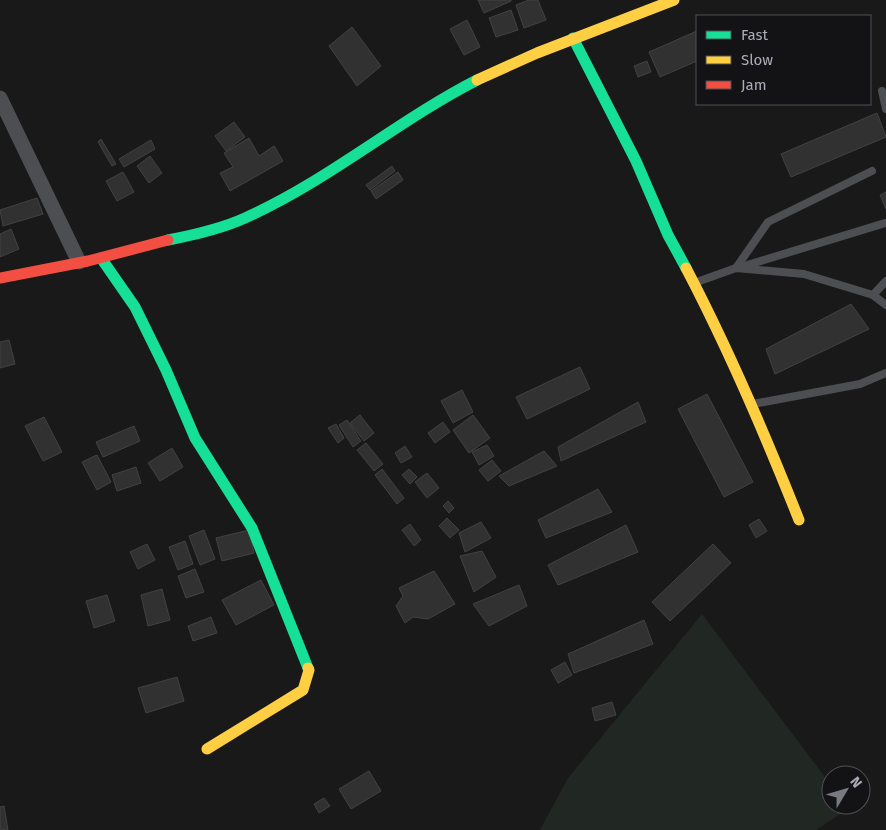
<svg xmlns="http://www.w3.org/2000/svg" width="886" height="830" font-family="'Fira Sans',sans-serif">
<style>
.green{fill:#212823}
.building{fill:#313131;stroke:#424245}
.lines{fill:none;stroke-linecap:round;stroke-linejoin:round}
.lane{stroke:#4d4e52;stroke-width:8}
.street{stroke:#4d4e52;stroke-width:15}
.fast{stroke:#16e098;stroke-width:11}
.slow{stroke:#ffcf43;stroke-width:11}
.jam{stroke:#f24e42;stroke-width:11}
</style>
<rect width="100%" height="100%" fill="#191919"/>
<path class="green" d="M702,614L831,785V805H846L849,808L816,830H540L568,778Z"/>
<g class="building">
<path d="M478,0H511V1L484,13Z"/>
<path d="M529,0H538L546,20L524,28L516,5Z"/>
<path d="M511,10L518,30L496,37L489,18Z"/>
<path d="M467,20L480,47L464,55L450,29Z"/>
<path d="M352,27L381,66L357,86L329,46Z"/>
<path d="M697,31V61L660,77L649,52Z"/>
<path d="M647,61L651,72L638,77L634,66Z"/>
<path d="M877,113L886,137L791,177L781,154Z"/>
<path d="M234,122L245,137L226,151L215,136Z"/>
<path d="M249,138L259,156L274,146L283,161L230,191L220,173L233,167L224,153Z"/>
<path d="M101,139L116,164L112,166L98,142Z"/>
<path d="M151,140L155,149L124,167L119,159Z"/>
<path d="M150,156L162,173L149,183L137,166Z"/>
<path d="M392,166L395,171L370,190L366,185Z"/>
<path d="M123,172L134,192L117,201L106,181Z"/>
<path d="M398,172L403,180L376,199L371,191Z"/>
<path d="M886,192V209L880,195Z"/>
<path d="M37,198L43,214L3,226L0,210Z"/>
<path d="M11,229L19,249L0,257V234Z"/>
<path d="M851,304L869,329L775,374L766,349Z"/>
<path d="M9,340L15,364L0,368V342Z"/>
<path d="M580,367L590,389L527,419L516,397Z"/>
<path d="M462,390L473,412L453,423L441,401Z"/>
<path d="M707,394L753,482L724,497L678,409Z"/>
<path d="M638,402L646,422L561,461L558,447Z"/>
<path d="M360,415L374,433L364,441L350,423Z"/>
<path d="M473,415L490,438L469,453L453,430Z"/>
<path d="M44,417L62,452L43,461L25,426Z"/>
<path d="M347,420L361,441L353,447L339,425Z"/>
<path d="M443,422L450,432L435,443L428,433Z"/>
<path d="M336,424L344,438L338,443L328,428Z"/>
<path d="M134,426L140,441L103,457L96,442Z"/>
<path d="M366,443L383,464L374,471L357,450Z"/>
<path d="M487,445L494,456L479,465L472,452Z"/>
<path d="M405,446L412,457L401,463L395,453Z"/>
<path d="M172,448L183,467L160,481L148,463Z"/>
<path d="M544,451L557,466L509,486L499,476Z"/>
<path d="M97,455L111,482L97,490L82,462Z"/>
<path d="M492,460L501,471L488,481L479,470Z"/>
<path d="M136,467L141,483L117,491L112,475Z"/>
<path d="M382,469L404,498L397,504L375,475Z"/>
<path d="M409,469L417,477L410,484L402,475Z"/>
<path d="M427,473L439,488L427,498L415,482Z"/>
<path d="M598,489L612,512L546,538L538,520Z"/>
<path d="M448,501L454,508L449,513L443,506Z"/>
<path d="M447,518L459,530L450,538L439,526Z"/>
<path d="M759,519L767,531L756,538L749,525Z"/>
<path d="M481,522L491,538L465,552L459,533Z"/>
<path d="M410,524L421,540L414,546L402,530Z"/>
<path d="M626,525L638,552L558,585L548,565Z"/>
<path d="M204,530L215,559L200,565L189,536Z"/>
<path d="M249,530L254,553L222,561L216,538Z"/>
<path d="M185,541L193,564L178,570L169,547Z"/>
<path d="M147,544L155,560L138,569L130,552Z"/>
<path d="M713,544L731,563L670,621L652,602Z"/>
<path d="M482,551L496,577L474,592L460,556Z"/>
<path d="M195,569L204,592L186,598L178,576Z"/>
<path d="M434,571L455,604L428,619L413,617L405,623L396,606L403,596L399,588Z"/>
<path d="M261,580L274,605L236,625L222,600Z"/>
<path d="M519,585L527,606L489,626L473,604Z"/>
<path d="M162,589L170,620L148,626L141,595Z"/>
<path d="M107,595L115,621L94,628L86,601Z"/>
<path d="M211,617L217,633L193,641L188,626Z"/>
<path d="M644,620L653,644L574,673L568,654Z"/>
<path d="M565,662L572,675L558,683L551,670Z"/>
<path d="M177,677L184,701L146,713L138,688Z"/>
<path d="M612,702L616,715L595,721L592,708Z"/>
<path d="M369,771L381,791L351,809L339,789Z"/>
<path d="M324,798L330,806L319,813L314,804Z"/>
<path d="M4,806L8,830H0V807Z"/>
</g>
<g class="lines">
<g class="lane">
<path d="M882,91L886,109"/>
<path d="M741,267L885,223"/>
<path d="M736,268L768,222L872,171"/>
<path d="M694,283L736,268L804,274L873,295L886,305"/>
<path d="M873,295L886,281"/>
<path d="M753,404L860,384L886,373"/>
</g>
<path class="street" d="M0,98L79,262"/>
<g class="fast">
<path d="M573,38L636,161L668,235L686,268"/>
<path d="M168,240C194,235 221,229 245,218C328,181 397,121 477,80"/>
<path d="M101,258L135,307L166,370L195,438L252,528L308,668"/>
</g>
<g class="slow">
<path d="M477,80L537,53L674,0"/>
<path d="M686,268C729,350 765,434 799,520"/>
<path d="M207,749L303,690L309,670L308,668"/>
</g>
<path class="jam" d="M0,278L88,261L168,240"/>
</g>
<rect x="696" y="15" width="175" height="90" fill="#131315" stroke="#505157"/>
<rect x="706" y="31" width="25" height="8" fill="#16e098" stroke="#505157"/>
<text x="741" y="40" font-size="15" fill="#abadb9">Fast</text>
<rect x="706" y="56" width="25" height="8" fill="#ffcf43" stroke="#505157"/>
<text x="741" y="65" font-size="15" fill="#abadb9">Slow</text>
<rect x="706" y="81" width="25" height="8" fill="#f24e42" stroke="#505157"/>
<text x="741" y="90" font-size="15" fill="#abadb9">Jam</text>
<g transform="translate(846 790) rotate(52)"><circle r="24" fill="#131315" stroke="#505157"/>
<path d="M0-4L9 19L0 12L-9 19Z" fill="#787981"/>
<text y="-8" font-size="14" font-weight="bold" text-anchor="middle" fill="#abadb9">N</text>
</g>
</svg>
